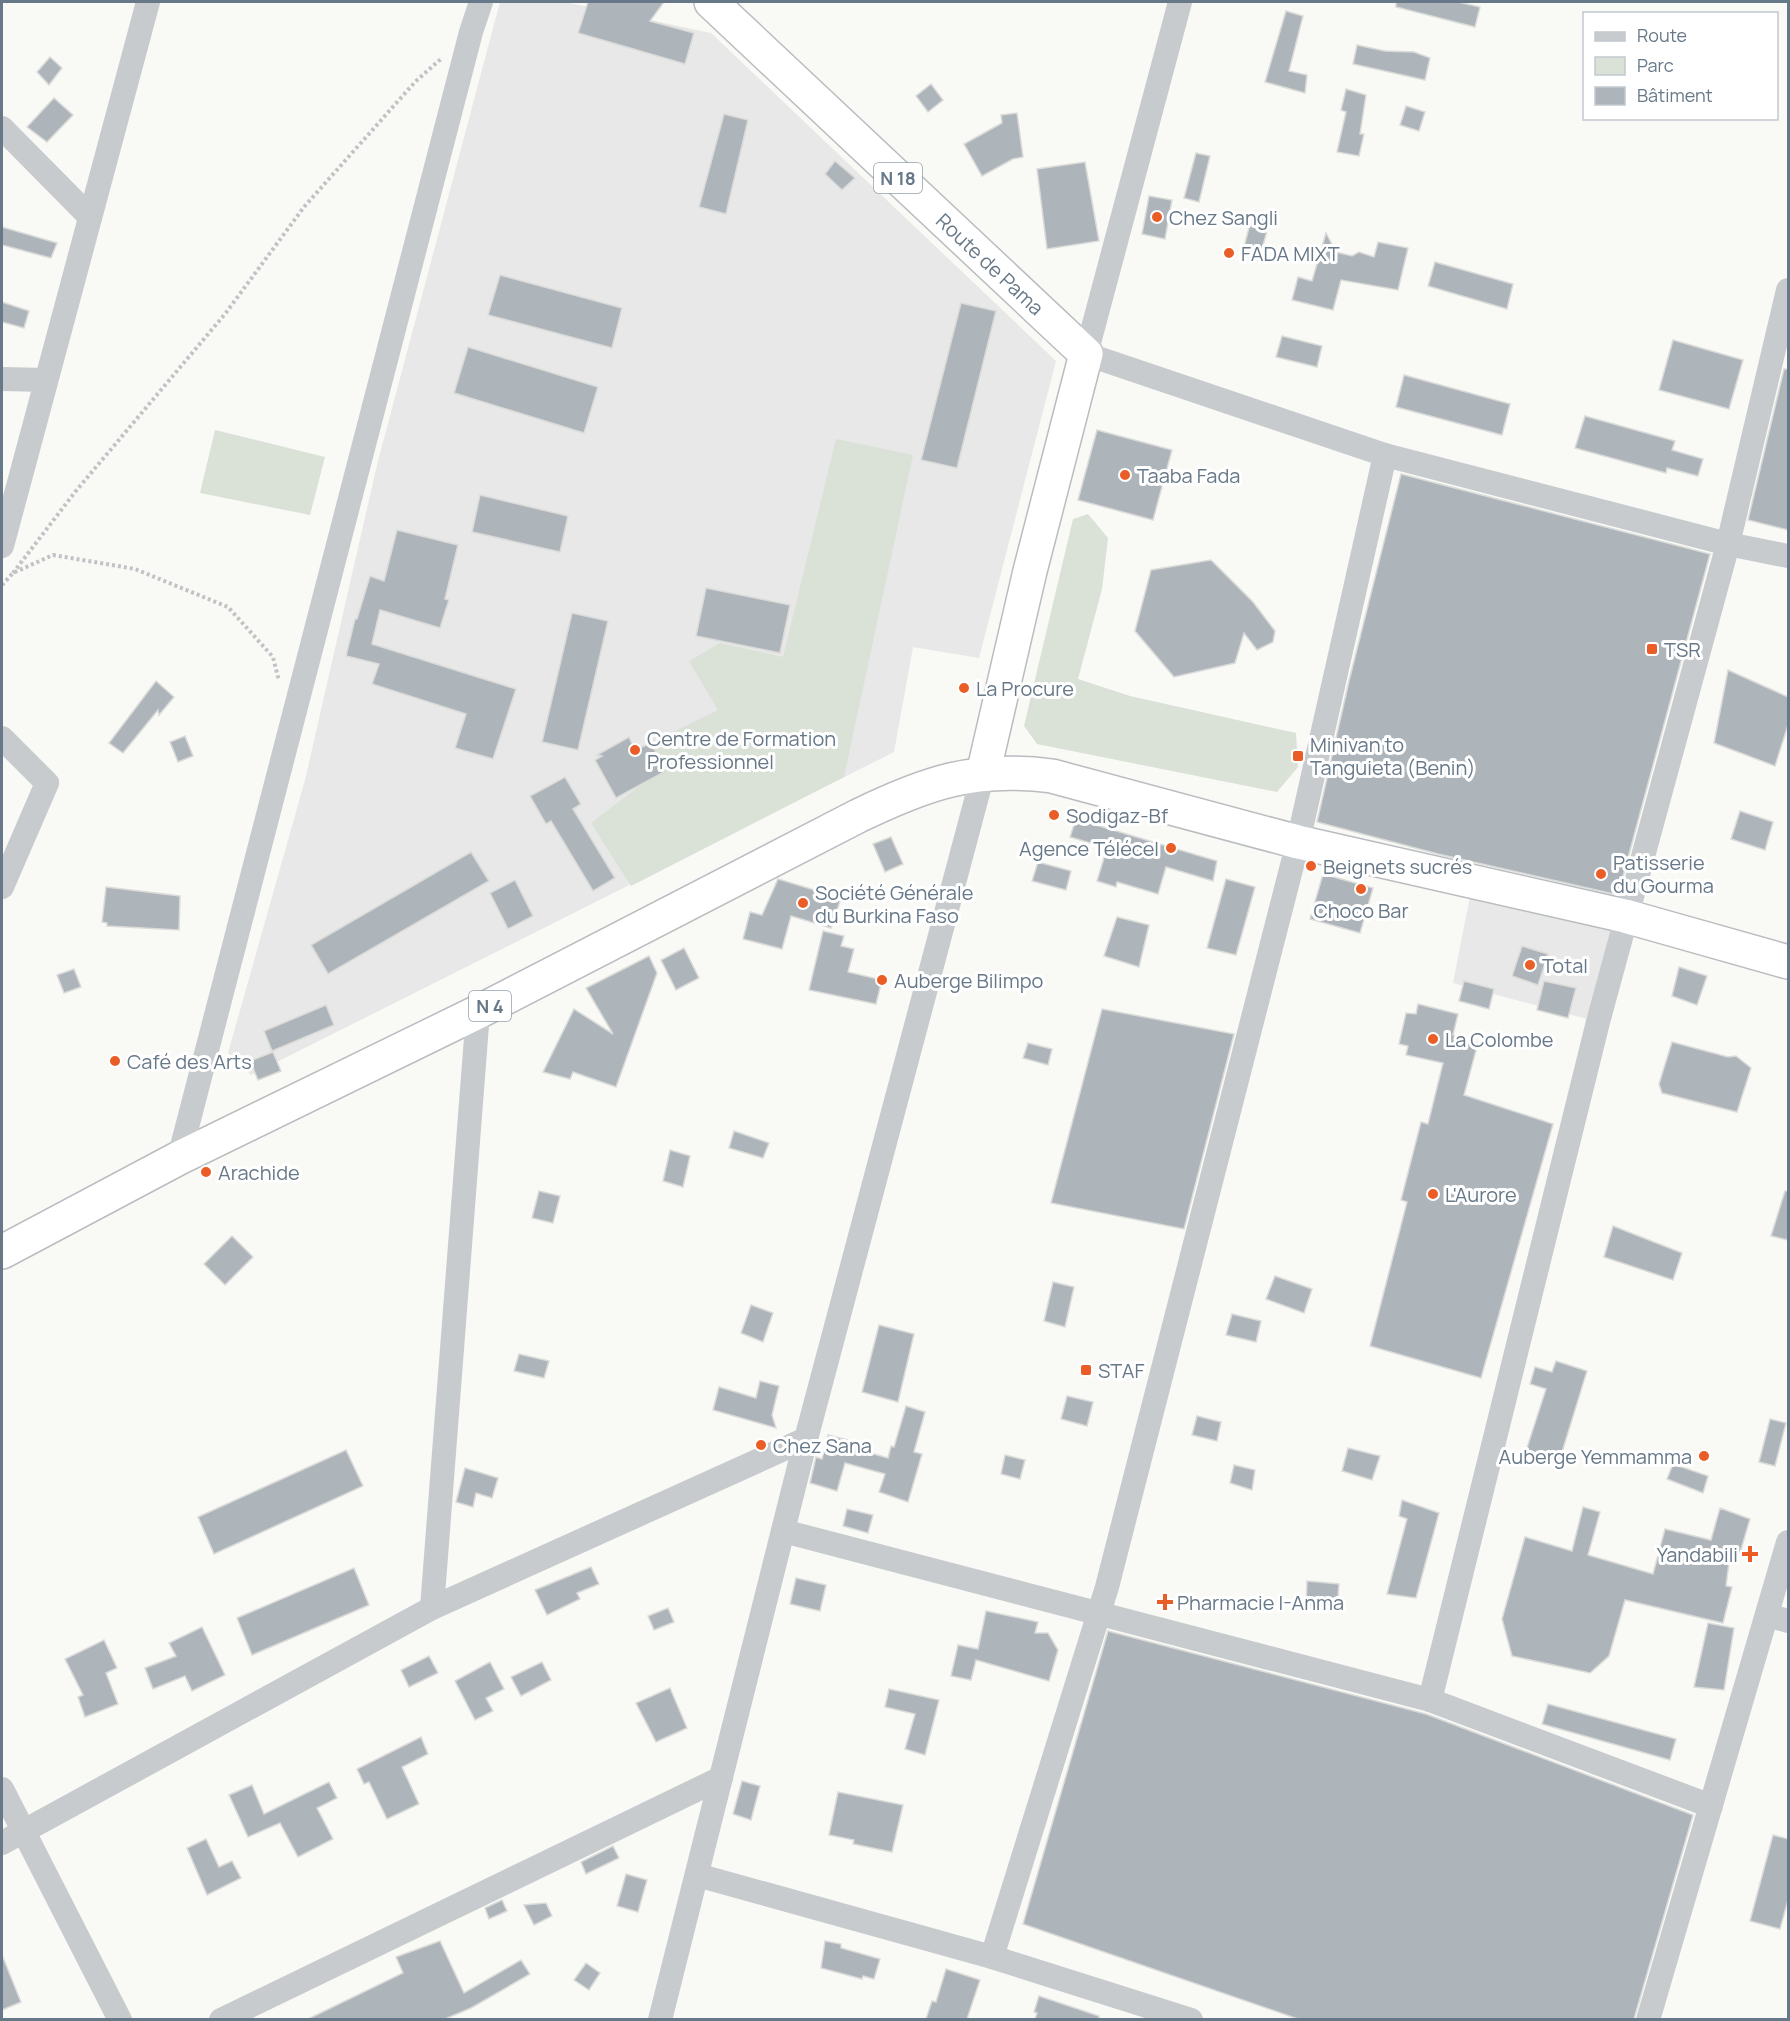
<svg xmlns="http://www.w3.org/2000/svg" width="1790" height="2021" font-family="Manrope,sans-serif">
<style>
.built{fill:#e7e8e7}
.green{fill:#dae1d7}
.building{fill:#adb5bb;stroke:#dbdbd9;stroke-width:1.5}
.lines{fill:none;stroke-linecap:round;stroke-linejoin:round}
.trunk-casing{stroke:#b9bdc0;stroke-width:36}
.path{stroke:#c0c3c5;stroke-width:4;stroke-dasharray:3 3;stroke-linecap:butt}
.minor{stroke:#c7cbce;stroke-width:24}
.trunk{stroke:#fff;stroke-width:33}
.poi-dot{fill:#ea5d26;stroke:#fff;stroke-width:2}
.labels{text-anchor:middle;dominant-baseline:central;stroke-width:6;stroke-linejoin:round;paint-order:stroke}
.shield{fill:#fff;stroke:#95a0ac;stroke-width:1.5}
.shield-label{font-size:18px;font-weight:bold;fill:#677888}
.poi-label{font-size:20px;fill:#677888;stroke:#fff;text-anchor:start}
.street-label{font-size:20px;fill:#677888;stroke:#fff}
</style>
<rect width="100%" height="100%" fill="#f9f9f6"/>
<g class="built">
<path d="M500,2H565L711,33L1056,361L979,658L913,647L894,752L251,1075L228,1053L305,780L377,465Z"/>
<path d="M1473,881L1625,916L1598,1022L1453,983Z"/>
</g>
<g class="green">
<path d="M215,430L325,457L310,515L200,493Z"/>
<path d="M836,439L913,455L844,777L631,886L591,823L641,785L666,771L651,743L718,710L689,661L720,643L783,657Z"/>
<path d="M1088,514L1108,538L1102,589L1078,679L1130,696L1296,733L1298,767L1277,792L1037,744L1024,726L1073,519Z"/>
</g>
<g class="building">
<path d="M588,2H664L650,21L694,33L685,64L578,33Z"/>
<path d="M1396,2H1458L1480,7L1475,27L1396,7Z"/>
<path d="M1286,11L1303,16L1289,71L1307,75L1305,93L1265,82Z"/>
<path d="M1357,45L1385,51L1414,52L1430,58L1425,80L1353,64Z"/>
<path d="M50,57L62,68L49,85L37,72Z"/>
<path d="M931,84L943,100L928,112L916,96Z"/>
<path d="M1346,89L1366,95L1360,134H1364L1359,156L1337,152L1346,112L1341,110Z"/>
<path d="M54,98L73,115L47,142L27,127Z"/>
<path d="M1406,106L1425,112L1419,131L1400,125Z"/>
<path d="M1017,113L1023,157L1013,159L982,176L964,144L1002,123L1001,115Z"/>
<path d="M724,114L748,120L726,214L699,207Z"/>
<path d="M1196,153L1210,156L1199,202L1184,198Z"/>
<path d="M835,161L855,178L842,190L825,174Z"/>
<path d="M1085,162L1099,241L1047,249L1037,169Z"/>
<path d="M1149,196L1172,200L1165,239L1142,234Z"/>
<path d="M1252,216L1270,220L1259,260L1242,255Z"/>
<path d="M2,227L57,243L51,258L2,245Z"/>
<path d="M1326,233L1336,252L1352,256L1359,252L1374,257L1378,242L1408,248L1398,290L1341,280L1333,310L1292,300L1298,277L1312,281Z"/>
<path d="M1435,262L1513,284L1507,309L1428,286Z"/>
<path d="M500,275L622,308L612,348L488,315Z"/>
<path d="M2,302L29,311L24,328L2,322Z"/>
<path d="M961,303L996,311L957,468L921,460Z"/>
<path d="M1282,336L1322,346L1317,367L1276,357Z"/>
<path d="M1673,340L1743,360L1729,409L1659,390Z"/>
<path d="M468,347L598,387L584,433L454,393Z"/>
<path d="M1784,369H1788V530L1748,520Z"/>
<path d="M1404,375L1510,404L1502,435L1396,407Z"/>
<path d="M1585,416L1675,441L1672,450L1703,459L1698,476L1667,468L1666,473L1575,448Z"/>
<path d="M1097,430L1172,450L1153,520L1078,500Z"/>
<path d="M1401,474L1710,554L1618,895L1438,854L1317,822L1349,681Z"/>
<path d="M480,495L568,516L560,552L472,532Z"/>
<path d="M397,530L458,545L445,599L449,600L440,628L380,610L372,644L516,689L493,759L455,748L466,714L372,684L379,664L346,656L355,619H357L370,576L384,581Z"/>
<path d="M1211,560L1253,602L1275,631L1273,642L1257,650L1244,633L1235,663L1174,677L1135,631L1151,570Z"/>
<path d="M706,588L790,605L780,653L696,636Z"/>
<path d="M572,613L608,621L578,750L542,742Z"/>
<path d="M1728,670L1788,697V725L1775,766L1714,743Z"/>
<path d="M156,681L174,697L159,715L158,710L123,753L109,743Z"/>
<path d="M185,736L193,756L178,762L170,742Z"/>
<path d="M629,737L635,750L651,743L666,771L616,798L595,760L602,756L597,755Z"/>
<path d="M565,777L581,804L573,809L615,878L593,891L551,821L546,824L530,796Z"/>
<path d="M1740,811L1773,822L1765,850L1731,839Z"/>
<path d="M1076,819L1217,861L1213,881L1166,867L1158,894L1117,882L1116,887L1097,881L1107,848L1070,837Z"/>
<path d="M891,837L903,864L885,872L873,844Z"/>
<path d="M471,852L489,881L328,974L311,945Z"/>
<path d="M1038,862L1071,871L1066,890L1032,881Z"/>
<path d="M1323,874L1373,888L1360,933L1310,919Z"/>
<path d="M778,879L841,898L831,928L791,916L782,949L743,939L750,912L762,915Z"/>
<path d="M1226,879L1255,887L1236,955L1207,948Z"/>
<path d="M515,880L533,916L508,929L490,893Z"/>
<path d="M106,887L180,896L179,930L107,926V923L102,922Z"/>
<path d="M1117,917L1149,925L1139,967L1104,956Z"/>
<path d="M823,931L844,936L841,946L854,949L848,972L882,980L876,1004L809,990Z"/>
<path d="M1522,946L1548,954L1538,985L1512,976Z"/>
<path d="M684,948L699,978L676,990L661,960Z"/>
<path d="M649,956L657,973L616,1087L573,1072L570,1079L543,1072L574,1009L613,1034L586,988Z"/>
<path d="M1679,967L1707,976L1697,1005L1672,996Z"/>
<path d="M74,969L81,987L64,993L57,975Z"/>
<path d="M1464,981L1494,989L1489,1009L1459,1001Z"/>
<path d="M1544,981L1576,988L1568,1018L1537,1010Z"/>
<path d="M1418,1004L1458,1014L1453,1035L1478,1043L1464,1095L1553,1124L1481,1378L1370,1346L1407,1202L1401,1200L1421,1122L1428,1124L1443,1063L1406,1055L1408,1046L1399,1044L1406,1013L1416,1014Z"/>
<path d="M326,1005L334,1025L272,1051L264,1031Z"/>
<path d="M1102,1009L1234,1034L1184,1229L1051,1203Z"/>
<path d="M1672,1042L1728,1057L1736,1056L1751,1068L1737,1112L1662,1093L1659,1084Z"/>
<path d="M1028,1043L1052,1049L1048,1065L1023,1058Z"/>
<path d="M273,1052L281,1071L258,1080L250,1061Z"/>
<path d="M734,1131L769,1143L763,1158L729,1148Z"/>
<path d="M670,1150L690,1156L683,1187L663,1181Z"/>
<path d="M539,1191L560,1196L553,1223L532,1218Z"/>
<path d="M1785,1191H1788V1240L1771,1236Z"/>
<path d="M1613,1226L1682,1253L1673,1280L1604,1257Z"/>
<path d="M232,1236L253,1257L225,1285L204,1264Z"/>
<path d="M1275,1276L1312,1289L1304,1313L1266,1299Z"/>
<path d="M1053,1282L1074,1287L1065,1327L1044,1321Z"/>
<path d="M751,1305L773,1313L763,1342L741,1333Z"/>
<path d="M1232,1314L1261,1321L1256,1342L1226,1335Z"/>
<path d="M879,1325L914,1334L898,1402L862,1392Z"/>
<path d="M519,1354L549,1361L544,1378L514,1371Z"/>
<path d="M1556,1361L1587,1371L1558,1465L1525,1454L1546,1389L1530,1384L1535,1367L1552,1372Z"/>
<path d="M760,1381L779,1386L772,1415L776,1428L713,1410L719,1387L756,1398Z"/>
<path d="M1067,1396L1093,1402L1087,1426L1061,1419Z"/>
<path d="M906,1406L925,1412L914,1452L922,1454L908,1502L879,1492L885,1474L845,1463L837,1491L810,1483L816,1457L822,1459L828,1435L848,1440L846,1446L888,1458L891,1446L894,1447Z"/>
<path d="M1197,1416L1221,1422L1217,1441L1192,1435Z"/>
<path d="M1770,1419L1786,1423L1775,1466L1759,1462Z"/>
<path d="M1348,1448L1380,1456L1372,1480L1342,1471Z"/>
<path d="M346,1450L363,1486L214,1554L198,1517Z"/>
<path d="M1005,1455L1025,1460L1020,1479L1001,1474Z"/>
<path d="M1673,1464L1708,1476L1703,1493L1667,1479Z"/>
<path d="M1234,1465L1255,1470L1252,1490L1230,1483Z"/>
<path d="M465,1468L498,1478L492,1498L476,1493L473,1507L456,1502Z"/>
<path d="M1402,1500L1439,1513L1416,1598L1387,1594L1407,1519L1399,1516Z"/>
<path d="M1583,1507L1600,1512L1588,1555L1653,1574L1665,1529L1711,1540L1720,1508L1750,1519L1740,1553L1731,1547L1726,1586L1732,1587L1723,1623L1625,1600L1609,1656L1590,1673L1512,1656L1502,1619L1525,1537L1572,1551Z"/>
<path d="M847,1509L873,1515L868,1533L843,1526Z"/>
<path d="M591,1567L599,1584L577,1593L580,1599L547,1615L535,1590Z"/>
<path d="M354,1568L369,1605L252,1655L237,1618Z"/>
<path d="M796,1578L826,1585L820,1611L790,1604Z"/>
<path d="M1307,1581L1339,1584L1337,1609L1306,1606Z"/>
<path d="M668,1608L674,1622L654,1630L648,1616Z"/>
<path d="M986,1611L1038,1622L1035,1633H1048L1058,1650L1049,1681L976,1660L971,1680L951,1676L958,1645L978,1649Z"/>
<path d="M1708,1623L1734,1628L1724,1690L1694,1687Z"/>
<path d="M202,1627L225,1675L192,1691L185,1676L153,1689L145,1668L176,1656L169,1643Z"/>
<path d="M1108,1631L1426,1714L1693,1815L1634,2019H1298L1023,1924Z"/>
<path d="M104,1640L117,1668L106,1673L118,1704L85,1717L78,1697L83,1695L65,1659Z"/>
<path d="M429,1656L438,1673L409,1687L401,1670Z"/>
<path d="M490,1662L504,1689L486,1698L493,1711L475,1720L455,1681Z"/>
<path d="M542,1662L551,1680L521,1696L511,1677Z"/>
<path d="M670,1688L687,1728L656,1742L636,1703Z"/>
<path d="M889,1689L939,1700L925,1755L905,1749L915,1714L885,1707Z"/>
<path d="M1548,1704L1676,1739L1670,1760L1542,1724Z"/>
<path d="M421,1737L428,1754L402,1767L419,1804L387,1819L369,1782L364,1784L357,1769Z"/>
<path d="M742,1781L760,1786L751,1820L733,1814Z"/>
<path d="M329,1782L337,1798L317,1808L333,1839L298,1857L280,1823L248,1837L229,1795L252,1785L264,1814Z"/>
<path d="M838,1792L903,1805L892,1852L853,1844L854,1840L829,1835Z"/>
<path d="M1773,1835L1788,1839V1900L1780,1929L1750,1921Z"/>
<path d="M206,1839L219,1867L232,1861L241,1878L207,1895L187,1848Z"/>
<path d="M613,1846L619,1858L586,1874L581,1862Z"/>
<path d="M626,1874L647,1880L638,1912L617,1906Z"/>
<path d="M502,1900L507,1911L489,1919L485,1908Z"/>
<path d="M546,1903L552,1916L534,1925L524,1905Z"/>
<path d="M440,1941L464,1993L521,1960L530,1974L471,2008L445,2019H308L403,1973L396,1957Z"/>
<path d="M825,1941L841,1944V1948L880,1959L874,1979L863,1976L862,1979L821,1968Z"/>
<path d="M2,1955L21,2002L2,2010Z"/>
<path d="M586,1963L600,1973L589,1990L574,1980Z"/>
<path d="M946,1969L980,1980L967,2019H926L932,2001L936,2002Z"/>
<path d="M1039,1996L1099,2016V2019H1035L1037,2013L1034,2012Z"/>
</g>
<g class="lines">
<g class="trunk-casing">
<g id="trunk">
<path d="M711,2L1086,354L1030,571L983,774"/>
<path d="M2,1252L179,1158L478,1012L858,816C926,783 974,766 1052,776L1298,842L1625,916L1788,962"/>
</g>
</g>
<g class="path">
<path d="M13,573L75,492L225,314L304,207L415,82L442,58"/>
<path d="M2,585L13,573L53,555L135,569L228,607L273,657L279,681"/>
</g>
<g class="minor">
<path d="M1180,2L1086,354L1385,455L1728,544L1788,556"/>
<path d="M2,128L90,217"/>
<path d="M2,379L46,380"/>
<path d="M2,546L148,2"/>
<path d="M2,738L47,783L2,887"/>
<path d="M179,1158L471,32L481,2"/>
<path d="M783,1531L1430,1700L1711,1806"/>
<path d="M432,1608L478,1012"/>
<path d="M1767,1615L1788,1621"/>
<path d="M1430,1700L1598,1022L1728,544L1788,290"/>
<path d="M2,1789L120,2020"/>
<path d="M2,1843L432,1608L806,1439"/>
<path d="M697,1875L992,1957L1191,2020"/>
<path d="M992,1957L1107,1587L1298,842L1385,455"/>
<path d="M221,2020L721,1778"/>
<path d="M660,2020L806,1439L983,774"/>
<path d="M1648,2020L1788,1542"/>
</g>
<use href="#trunk" class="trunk"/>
</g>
<g class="poi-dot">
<circle cx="1157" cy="217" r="6"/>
<circle cx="1229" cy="253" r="6"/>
<circle cx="1125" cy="475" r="6"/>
<rect x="1646" y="643" width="12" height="12" rx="3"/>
<circle cx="964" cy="688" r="6"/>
<circle cx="635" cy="750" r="6"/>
<rect x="1292" y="750" width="12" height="12" rx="3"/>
<circle cx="1054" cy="815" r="6"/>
<circle cx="1171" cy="848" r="6"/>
<circle cx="1311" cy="866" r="6"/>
<circle cx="1601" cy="874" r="6"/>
<circle cx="1361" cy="889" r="6"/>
<circle cx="803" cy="903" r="6"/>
<circle cx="1530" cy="965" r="6"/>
<circle cx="882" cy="980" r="6"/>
<circle cx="1433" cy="1039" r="6"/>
<circle cx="115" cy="1061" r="6"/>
<circle cx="206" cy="1172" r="6"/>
<circle cx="1433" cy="1194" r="6"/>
<rect x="1080" y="1364" width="12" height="12" rx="3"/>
<circle cx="761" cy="1445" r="6"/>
<circle cx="1704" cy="1456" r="6"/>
<path d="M1747 1545h6v6h6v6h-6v6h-6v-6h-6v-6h6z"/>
<path d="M1162 1593h6v6h6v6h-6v6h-6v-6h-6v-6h6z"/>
</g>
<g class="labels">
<g class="shield">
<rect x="874" y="163" width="48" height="30" rx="4.5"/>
<rect x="469" y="991" width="42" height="30" rx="4.5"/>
</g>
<g class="shield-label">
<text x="898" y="178">N 18</text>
<text x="490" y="1006">N 4</text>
</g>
<g class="poi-label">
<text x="1169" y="217">Chez Sangli</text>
<text x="1241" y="253">FADA MIXT</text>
<text x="1137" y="475">Taaba Fada</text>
<text x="1664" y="649">TSR</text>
<text x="976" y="688">La Procure</text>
<text x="647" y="738">Centre de Formation<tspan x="647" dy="23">Professionnel</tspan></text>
<text x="1310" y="744">Minivan to<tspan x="1310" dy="23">Tanguieta (Benin)</tspan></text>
<text x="1066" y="815">Sodigaz-Bf</text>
<text x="1159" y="848" text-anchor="end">Agence Télécel</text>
<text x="1613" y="862">Patisserie<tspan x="1613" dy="23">du Gourma</tspan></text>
<text x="1323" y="866">Beignets sucrés</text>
<text x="815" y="892">Société Générale<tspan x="815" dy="23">du Burkina Faso</tspan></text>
<text x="1361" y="910" text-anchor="middle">Choco Bar</text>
<text x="1542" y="965">Total</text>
<text x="894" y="980">Auberge Bilimpo</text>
<text x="1445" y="1039">La Colombe</text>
<text x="127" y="1061">Café des Arts</text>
<text x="218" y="1172">Arachide</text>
<text x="1445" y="1194">L'Aurore</text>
<text x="1098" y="1370">STAF</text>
<text x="773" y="1445">Chez Sana</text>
<text x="1692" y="1456" text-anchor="end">Auberge Yemmamma</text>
<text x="1738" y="1554" text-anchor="end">Yandabili</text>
<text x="1177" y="1602">Pharmacie I-Anma</text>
</g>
<g class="street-label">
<text transform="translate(990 264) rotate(43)">Route de Pama</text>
</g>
</g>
<rect width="1790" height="2021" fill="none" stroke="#677888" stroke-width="6"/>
<rect x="1583" y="12" width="195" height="108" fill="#ffffff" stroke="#c2c9cf" stroke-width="1.5"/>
<rect x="1595" y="32" width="30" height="9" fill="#c7cbce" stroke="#c2c9cf" stroke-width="1.5"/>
<text x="1637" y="42" font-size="18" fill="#677888">Route</text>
<rect x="1595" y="57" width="30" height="18" fill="#dae1d7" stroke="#c2c9cf" stroke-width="1.5"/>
<text x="1637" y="72" font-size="18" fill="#677888">Parc</text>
<rect x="1595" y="87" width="30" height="18" fill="#adb5bb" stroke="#c2c9cf" stroke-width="1.5"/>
<text x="1637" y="102" font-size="18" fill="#677888">Bâtiment</text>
</svg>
